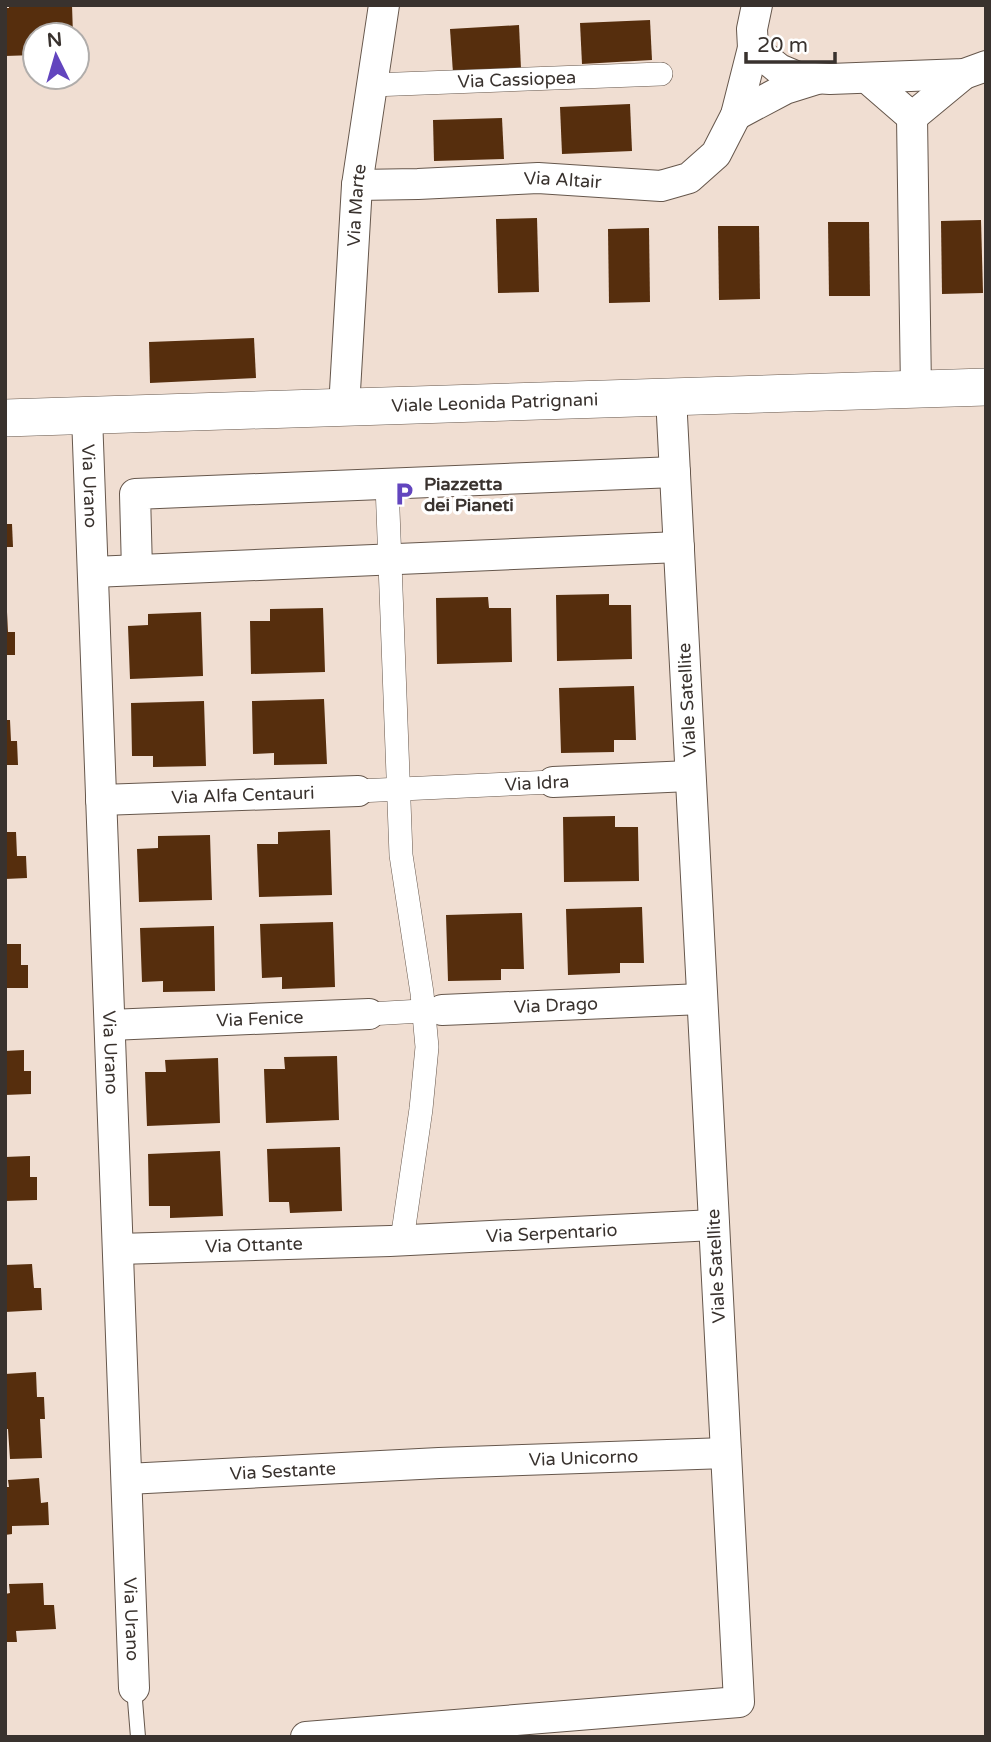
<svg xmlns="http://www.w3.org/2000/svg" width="991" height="1742" font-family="'Varela Round',sans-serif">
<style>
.building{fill:#562e0d}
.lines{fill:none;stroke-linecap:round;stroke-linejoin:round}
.service-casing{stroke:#66574c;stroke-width:16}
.pedestrian-casing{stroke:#66574c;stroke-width:24}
.minor-casing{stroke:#66574c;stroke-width:32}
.tertiary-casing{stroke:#66574c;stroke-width:38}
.service{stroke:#fff;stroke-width:14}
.pedestrian{stroke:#fff;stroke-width:23}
.minor{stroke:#fff;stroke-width:30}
.tertiary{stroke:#fff;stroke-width:37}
.labels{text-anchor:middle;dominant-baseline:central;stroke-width:7;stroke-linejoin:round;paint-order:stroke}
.street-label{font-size:18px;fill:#39322e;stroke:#fff}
.poi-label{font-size:18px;font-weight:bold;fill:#39322e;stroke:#fff;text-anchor:start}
</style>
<rect width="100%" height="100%" fill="#f0ded2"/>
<g class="building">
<path d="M9,5H72L73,35H35V55L5,56V8H9Z"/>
<path d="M650,20L652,60L582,64L580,23Z"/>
<path d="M519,25L521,69L453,73L450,29Z"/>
<path d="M630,104L632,151L562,154L560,107Z"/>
<path d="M502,118L504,159L434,161L433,120Z"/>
<path d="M537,218L539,292L498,293L496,219Z"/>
<path d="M981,220L983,293L942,294L941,221Z"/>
<path d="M828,222H869L870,296H829Z"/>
<path d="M718,226H759L760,299L719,300Z"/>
<path d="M649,228L650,302L609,303L608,229Z"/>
<path d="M254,338L256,378L150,383L149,342Z"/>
<path d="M5,524H12L13,547H5Z"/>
<path d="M609,594V605H631L632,659L557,661L556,595Z"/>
<path d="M488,597L489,608H511L512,662L437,664L436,598Z"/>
<path d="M323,608L325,672L251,674L250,621H270V609Z"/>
<path d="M5,612H7L8,632H15V655H5Z"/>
<path d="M201,612L203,676L130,679L128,626L148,625V614Z"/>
<path d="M634,686L636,740H614V752L561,753L559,688Z"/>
<path d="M324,699L327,764L274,765V753L253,754L252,701Z"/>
<path d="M204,701L206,766L153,767V756H132L131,703Z"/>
<path d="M5,720H10L11,741H17L18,765H5Z"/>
<path d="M615,816V827H638L639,881L564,882L563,817Z"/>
<path d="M330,830L332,895L259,897L257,844H278V832Z"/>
<path d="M5,832H16L17,856H26L27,878L5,879Z"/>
<path d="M210,835L212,900L139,902L137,849L158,848V836Z"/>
<path d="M642,907L644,963H620V973L568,975L566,909Z"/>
<path d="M522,913L524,969H501V980L448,981L446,915Z"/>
<path d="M333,922L335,987L282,989V977L262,978L260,924Z"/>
<path d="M214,926L215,991L163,992V981L142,982L140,928Z"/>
<path d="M5,944H21V965H28V988H5Z"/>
<path d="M24,1050V1071H31V1094L5,1095V1051Z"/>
<path d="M337,1056L339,1120L266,1123L264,1069H285L284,1057Z"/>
<path d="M218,1058L220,1123L147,1126L145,1072H166L165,1060Z"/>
<path d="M340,1147L342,1211L290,1213L289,1202H269L267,1149Z"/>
<path d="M220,1151L223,1216L170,1218V1206H149L148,1154Z"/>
<path d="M30,1156V1177H37V1200L5,1201V1157Z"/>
<path d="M32,1264L34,1288H41L42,1310L5,1312V1265Z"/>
<path d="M36,1372L37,1397H44L45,1419H40L42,1458L10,1459L8,1429H5V1374Z"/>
<path d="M39,1478L41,1503L48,1502L49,1525L12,1526V1534L5,1535V1487H9L8,1480Z"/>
<path d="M43,1583L44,1605H54L56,1629L16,1631L17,1642H5V1594L10,1593L9,1584Z"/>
</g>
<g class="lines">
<g class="service-casing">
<path id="service" d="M134,1688L138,1737"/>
</g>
<g class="pedestrian-casing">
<g id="pedestrian">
<path id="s1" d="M372,85L661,74"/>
<path d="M387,484L401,855L422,993L427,1047L421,1109L402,1240"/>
<path d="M358,791L553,782"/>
<path d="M369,1014L439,1010"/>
</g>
</g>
<g class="minor-casing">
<g id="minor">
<path d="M757,5L752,29L753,48L779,69L798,77L830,79L964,74L986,66"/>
<path d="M867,78L912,117L964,74"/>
<path d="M736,115L785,89L817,79"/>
<path d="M912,117L916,390"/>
<path id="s2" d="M357,185L418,184L538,178L661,186L689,178L716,154L736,115L753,48"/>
<path id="s3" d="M344,408L357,185L384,5"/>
<path id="s4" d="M87,416L134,1688"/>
<path d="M137,570L135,494L675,472"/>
<path d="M93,572L679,547"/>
<path d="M553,782L690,776"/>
<path id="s5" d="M101,800L358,791"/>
<path id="s6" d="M442,1010L702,999"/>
<path id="s7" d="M110,1025L369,1014"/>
<path id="s8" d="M118,1249L390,1241L714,1225"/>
<path id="s9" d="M127,1479L439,1463L726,1453"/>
<path d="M306,1737L739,1702L671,397"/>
</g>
</g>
<g class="tertiary-casing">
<g id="tertiary">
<path id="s10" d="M5,418L986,387"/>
</g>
</g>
<use href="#service" class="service"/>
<use href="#pedestrian" class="pedestrian"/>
<use href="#minor" class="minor"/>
<use href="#tertiary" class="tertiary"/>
</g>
<defs>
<g id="parking-bare" transform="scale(1.89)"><path d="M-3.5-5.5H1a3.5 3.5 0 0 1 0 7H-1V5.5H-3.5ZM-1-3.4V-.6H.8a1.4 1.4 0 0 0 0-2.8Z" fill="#6245be" stroke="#fff" stroke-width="2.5" paint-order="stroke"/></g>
</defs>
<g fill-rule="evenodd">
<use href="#parking-bare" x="404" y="494"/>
</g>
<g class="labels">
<g class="street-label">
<text stroke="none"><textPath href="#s1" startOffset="145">Via Cassiopea</textPath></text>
<text stroke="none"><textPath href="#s2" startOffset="206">Via Altair</textPath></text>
<text stroke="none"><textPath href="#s3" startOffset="203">Via Marte</textPath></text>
<text stroke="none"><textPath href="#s10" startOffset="490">Viale Leonida Patrignani</textPath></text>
<text stroke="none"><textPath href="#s4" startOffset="70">Via Urano</textPath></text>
<text transform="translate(687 700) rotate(-93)">Viale Satellite</text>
<text transform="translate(537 783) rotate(-3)">Via Idra</text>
<text stroke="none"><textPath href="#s5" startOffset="142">Via Alfa Centauri</textPath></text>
<text stroke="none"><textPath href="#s6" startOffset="114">Via Drago</textPath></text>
<text stroke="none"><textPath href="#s7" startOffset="150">Via Fenice</textPath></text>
<text stroke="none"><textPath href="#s4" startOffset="637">Via Urano</textPath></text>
<text stroke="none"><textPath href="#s8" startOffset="434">Via Serpentario</textPath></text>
<text stroke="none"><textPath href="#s8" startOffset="136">Via Ottante</textPath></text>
<text transform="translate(716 1266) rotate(-93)">Viale Satellite</text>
<text stroke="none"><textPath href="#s9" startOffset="457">Via Unicorno</textPath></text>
<text stroke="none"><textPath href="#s9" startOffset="156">Via Sestante</textPath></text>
<text stroke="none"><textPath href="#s4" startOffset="1204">Via Urano</textPath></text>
</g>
<g class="poi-label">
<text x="424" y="484">Piazzetta<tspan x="424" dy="21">dei Pianeti</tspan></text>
</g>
</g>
<rect width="991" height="1742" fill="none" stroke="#39322e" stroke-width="14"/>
<g transform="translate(56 56) rotate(355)"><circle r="33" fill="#ffffff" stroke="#b0adab" stroke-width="2"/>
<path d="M0-5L12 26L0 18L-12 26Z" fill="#6245be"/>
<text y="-10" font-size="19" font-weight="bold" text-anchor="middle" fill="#39322e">N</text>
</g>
<path d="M746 52v10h89v-10" fill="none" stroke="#39322e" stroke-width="3.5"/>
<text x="757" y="52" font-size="21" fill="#39322e" stroke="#ffffff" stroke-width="5" paint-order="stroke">20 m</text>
</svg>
